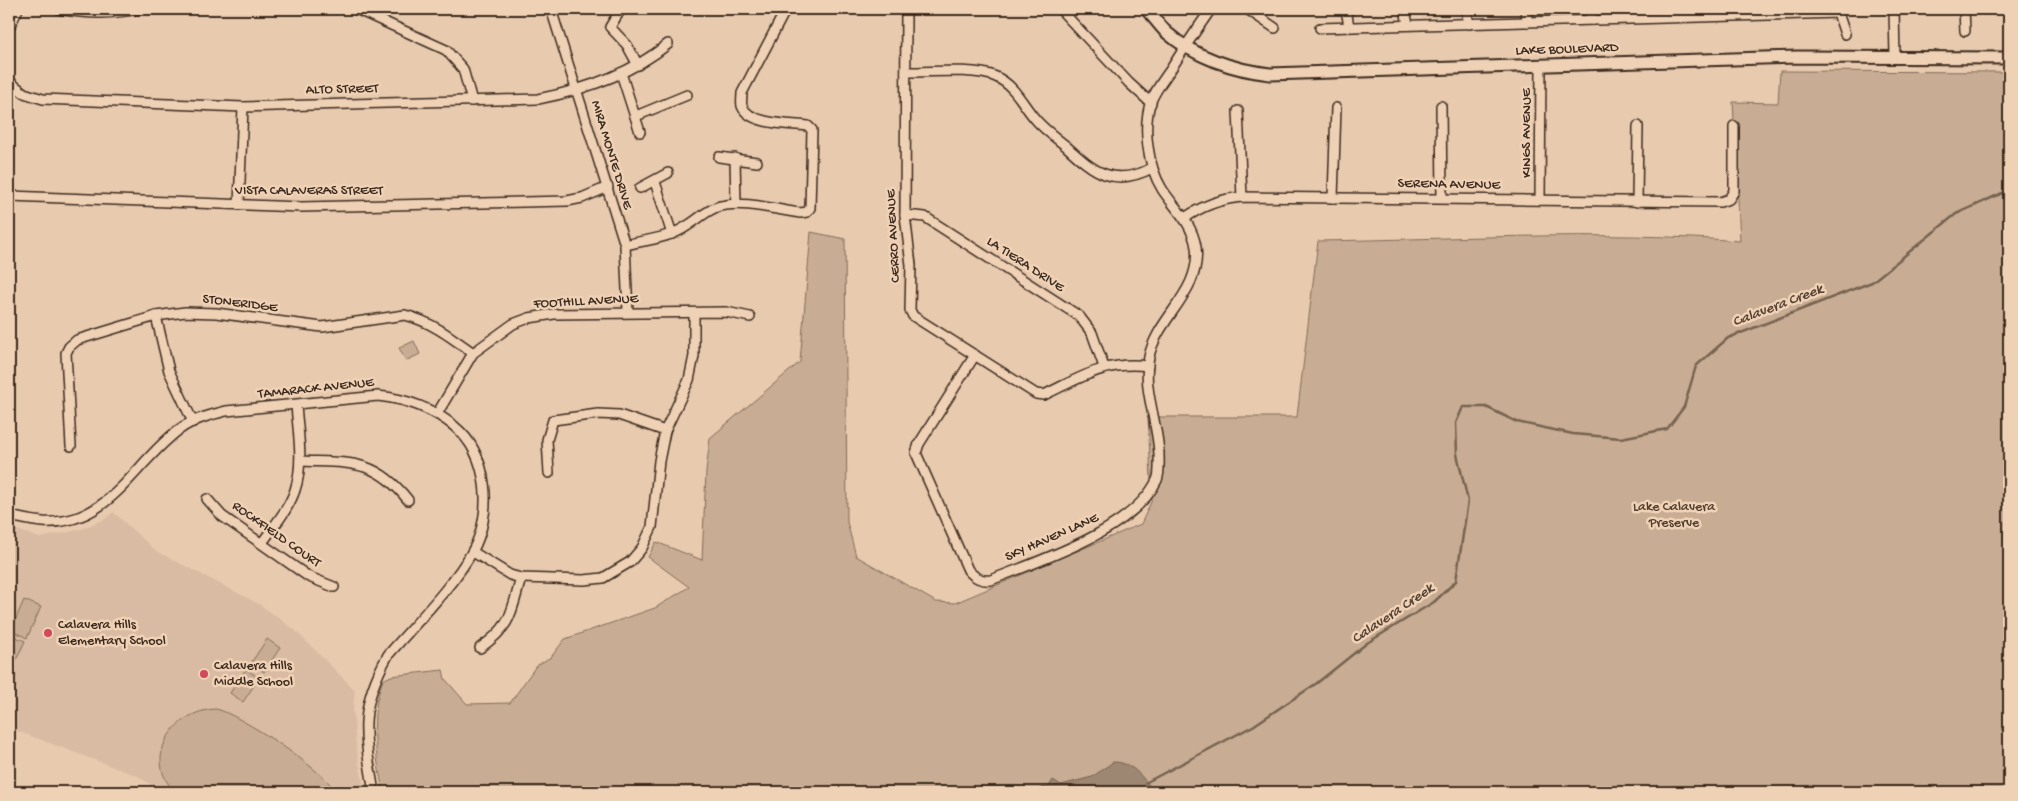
<svg xmlns="http://www.w3.org/2000/svg" width="2018" height="801" font-family="'Gochi Hand',sans-serif">
<style>
.built{fill:#d8bba2}
.green{fill:#c8ad94;stroke:#826c59}
.water{fill:#9e8772;stroke:#766250}
.lines{fill:none;stroke-linecap:round;stroke-linejoin:round}
.stream{stroke:#766250;stroke-width:2.5}
.minor-casing{stroke:#3b2a1e;stroke-width:12}
.major-casing{stroke:#3b2a1e;stroke-width:15}
.minor{stroke:#efd1b5;stroke-width:9}
.major{stroke:#efd1b5;stroke-width:11}
.poi-dot{fill:#d1495b;stroke:#efd1b5;stroke-width:2}
.labels{text-anchor:middle;dominant-baseline:central;stroke-width:5;stroke-linejoin:round;paint-order:stroke}
.street-label{font-size:14px;fill:#3b2a1e;stroke:#efd1b5}
.park-label{font-size:14px;fill:#503e30;stroke:#efd1b5}
.poi-label{font-size:14px;fill:#3b2a1e;stroke:#efd1b5;text-anchor:start}
.water-label{font-size:15px;font-style:italic;fill:#544133;stroke:#efd1b5}
</style>
<rect width="100%" height="100%" fill="#e8caaf"/>
<filter id="ink" filterUnits="userSpaceOnUse"><feTurbulence type="fractalNoise" baseFrequency=".02" numOctaves="2"/><feDisplacementMap in="SourceGraphic" scale="10" xChannelSelector="R" yChannelSelector="G"/><feConvolveMatrix kernelMatrix="1 2 1 2 8 2 1 2 1" color-interpolation-filters="sRGB"/></filter>
<g filter="url(#ink)">
<path class="built" d="M113,512L156,551L259,604L295,630L355,690L353,710L356,747L365,792H162L138,776L9,728V527L40,538L82,529L105,519Z"/>
<g class="green">
<path d="M1780,71L2009,72V792H383C376,753 368,718 383,680L391,676L443,670L445,679L467,704L510,703L536,666L551,657L565,639L655,608L689,587L648,557L656,542L702,560L706,472L710,438L800,362L811,232L845,239L847,522L856,556L936,602L955,603L1141,524L1152,500L1148,417H1297L1318,241C1458,239 1600,230 1740,241L1733,102L1778,103Z"/>
<path d="M414,341L420,354L406,361L399,348Z"/>
<path d="M24,600L41,607L27,638L11,630Z"/>
<path d="M9,634L25,641L11,671L9,670Z"/>
<path d="M267,639L280,648L264,672L251,663Z"/>
<path d="M246,669L259,678L243,702L230,693Z"/>
<path d="M216,709C239,714 325,771 336,792H175C142,759 172,711 216,709Z"/>
</g>
<path class="water" d="M1113,762C1134,762 1142,778 1155,792H1036L1042,787L1048,788L1053,780L1061,785L1092,777Z"/>
<g class="lines">
<path class="stream" d="M1145,783L1253,726L1317,683L1367,643L1434,602L1456,581L1468,501L1457,454L1456,423L1463,407H1486L1517,422L1573,434L1621,438L1667,429L1684,407L1696,366L1728,338L1872,282L1956,214L2009,190"/>
<g class="minor-casing">
<g id="minor">
<path d="M59,9C86,14 111,15 138,9"/>
<path d="M356,9L446,50L463,69L472,101"/>
<path d="M551,9L625,245L628,312"/>
<path d="M621,9L610,27L627,45L638,65"/>
<path d="M906,9L905,215L911,265L910,310L913,316L1036,394L1044,395C1082,377 1104,361 1148,366"/>
<path d="M1060,9L1129,83L1151,103"/>
<path d="M1247,9L1275,28"/>
<path d="M1346,9L1349,27"/>
<path d="M1405,9L1408,25"/>
<path d="M1466,9L1469,24"/>
<path d="M1525,9L1528,22"/>
<path d="M1590,9L1592,20"/>
<path d="M1894,9L1895,57"/>
<path d="M1964,9L1965,31"/>
<path d="M9,28L18,9"/>
<path d="M1320,28L1838,13L1845,34"/>
<path d="M906,72C928,72 977,68 996,77C1016,86 1023,106 1037,121C1045,130 1056,138 1066,146C1094,172 1114,188 1152,168"/>
<path d="M621,73L640,132"/>
<path d="M9,81L24,93L43,99L243,107L538,99C584,90 631,74 668,44"/>
<path d="M1441,106L1442,198"/>
<path d="M1238,111L1242,197"/>
<path d="M636,116L687,95"/>
<path d="M719,157L757,162"/>
<path d="M735,158L736,204"/>
<path d="M655,182L672,234"/>
<path d="M640,188L668,173"/>
<path d="M9,196L301,207L567,201L582,198L608,187"/>
<path d="M1333,198L1336,108"/>
<path d="M1540,200L1541,65"/>
<path d="M1637,202L1638,126"/>
<path d="M239,205L243,107"/>
<path d="M905,215L925,217L1079,316L1092,333L1104,367"/>
<path d="M1185,218C1203,205 1220,199 1242,197L1720,202L1729,199L1734,191V126"/>
<path d="M625,245C645,240 670,238 687,226C699,219 706,210 720,206C744,200 776,210 800,213L807,212L810,208L812,130L808,126C791,124 749,125 742,106C741,103 742,97 742,93L786,9"/>
<path d="M156,316L169,371L193,422"/>
<path d="M975,355L919,444L916,453L968,570C975,578 981,581 991,580C1040,560 1133,531 1157,480C1160,474 1159,461 1159,454C1158,422 1142,389 1149,357C1157,317 1202,292 1196,247C1192,222 1175,209 1162,189C1148,166 1142,127 1151,101C1156,89 1164,79 1171,69C1184,48 1197,29 1211,9"/>
<path d="M437,414L473,353L513,324L529,318L554,314L726,312L750,317"/>
<path d="M71,446L66,353L69,347L77,340L156,316L185,312L216,313L322,327L405,315C432,322 451,337 473,353"/>
<path d="M300,461C348,463 375,458 408,500"/>
<path d="M549,473L547,440L553,420L598,414L619,415L665,431"/>
<path d="M207,499L222,516L309,577L334,587"/>
<path d="M9,516C20,518 31,521 43,522C110,526 134,462 180,429C194,419 210,415 226,411L378,396C406,399 432,408 454,426C490,455 493,515 472,552C453,586 414,625 388,655C358,709 364,734 374,792"/>
<path d="M262,543C273,527 289,509 295,490C304,463 298,433 296,405"/>
<path d="M473,552L510,575L521,578L584,580L603,578L630,562L642,548L652,527L659,461L665,431L689,380L694,356V313"/>
<path d="M480,648C512,626 511,613 521,578"/>
</g>
</g>
<g class="major-casing">
<path id="major" d="M1146,9C1153,16 1159,25 1166,32C1194,57 1234,70 1270,74L1797,57L2009,58"/>
</g>
<use href="#minor" class="minor"/>
<use href="#major" class="major"/>
</g>
</g>
<g class="poi-dot">
<circle cx="48" cy="633" r="5"/>
<circle cx="204" cy="674" r="5"/>
</g>
<g class="labels">
<g class="street-label">
<text transform="translate(1567 50) rotate(-2)">LAKE BOULEVARD</text>
<text transform="translate(342 90) rotate(-1)">ALTO STREET</text>
<text transform="translate(1527 133) rotate(-90)">KINGS AVENUE</text>
<text transform="translate(611 155) rotate(73)">MIRA MONTE DRIVE</text>
<text transform="translate(1449 185) rotate(1)">SERENA AVENUE</text>
<text x="309" y="191">VISTA CALAVERAS STREET</text>
<text transform="translate(894 236) rotate(-93)">CERRO AVENUE</text>
<text transform="translate(1025 265) rotate(33)">LA TIERA DRIVE</text>
<text transform="translate(586 302) rotate(-3)">FOOTHILL AVENUE</text>
<text transform="translate(240 304) rotate(7)">STONERIDGE</text>
<text transform="translate(316 389) rotate(-6)">TAMARACK AVENUE</text>
<text transform="translate(276 535) rotate(35)">ROCKFIELD COURT</text>
<text transform="translate(1052 538) rotate(-24)">SKY HAVEN LANE</text>
</g>
<g class="park-label">
<text x="1674" y="507">Lake Calavera<tspan x="1674" dy="16">Preserve</tspan></text>
</g>
<g class="poi-label">
<text x="58" y="625">Calavera Hills<tspan x="58" dy="16">Elementary School</tspan></text>
<text x="214" y="666">Calavera Hills<tspan x="214" dy="16">Middle School</tspan></text>
</g>
<g class="water-label">
<text transform="translate(1778 306) rotate(-21)">Calavera Creek</text>
<text transform="translate(1393 614) rotate(-34)">Calavera Creek</text>
</g>
</g>
<rect width="2018" height="801" fill="none" stroke="#efd1b5" stroke-width="30"/>
<rect x="15" y="15" width="1988" height="771" fill="none" stroke="#3b2a1e" stroke-width="2" filter="url(#ink)"/>
</svg>
